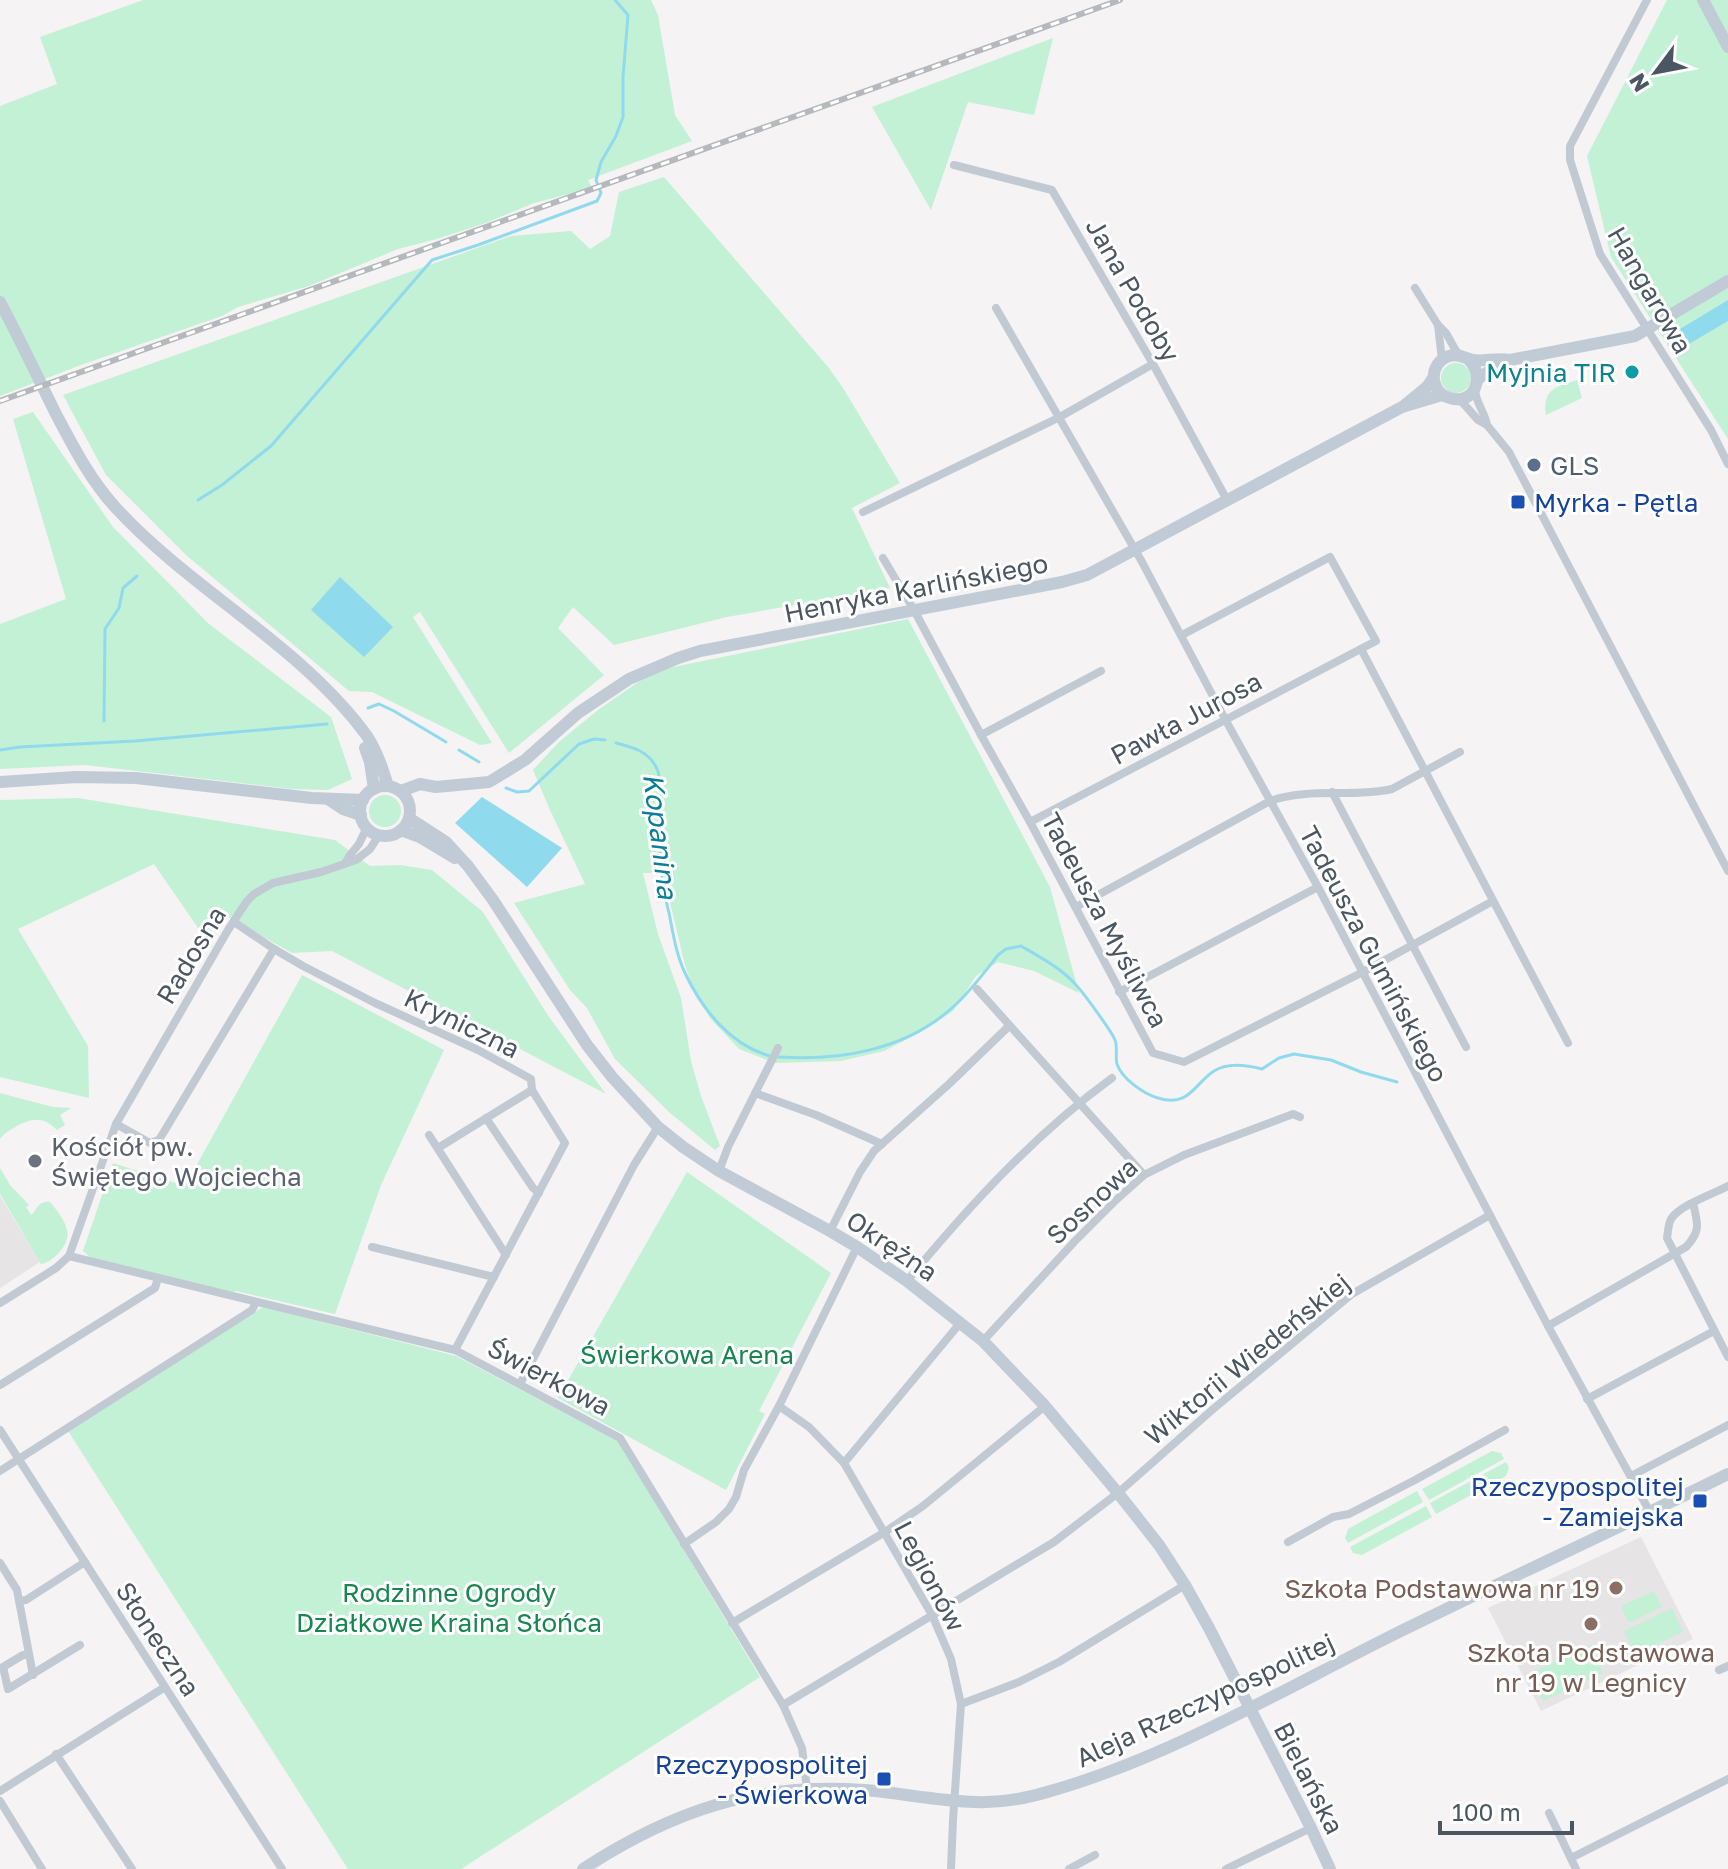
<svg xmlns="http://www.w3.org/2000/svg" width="1728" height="1869" font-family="'Golos Text',sans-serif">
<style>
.education{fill:#e6e4e5}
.green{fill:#c3f1d5}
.water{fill:#90daee}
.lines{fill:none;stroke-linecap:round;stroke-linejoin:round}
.stream{stroke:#90daee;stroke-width:3}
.street{stroke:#c1cad2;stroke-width:8}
.secondary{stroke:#c1cbd6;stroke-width:12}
.rail-casing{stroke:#b5b8bd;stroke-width:6}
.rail{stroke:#fff;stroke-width:3;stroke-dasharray:9;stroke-linecap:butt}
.culture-dot{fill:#0f9aa8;stroke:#fff;stroke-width:3}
.service-dot{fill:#5c6f8a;stroke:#fff;stroke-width:3}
.transit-dot{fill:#1a4fb4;stroke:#fff;stroke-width:3}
.worship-dot{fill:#6b7280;stroke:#fff;stroke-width:3}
.education-dot{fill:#8d6e63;stroke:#fff;stroke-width:3}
.labels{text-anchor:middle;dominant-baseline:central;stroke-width:6;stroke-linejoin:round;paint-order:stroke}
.street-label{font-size:26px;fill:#4a5661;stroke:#fff}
.culture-label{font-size:26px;fill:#0d838f;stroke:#fff;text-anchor:end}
.service-label{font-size:26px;fill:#4e5e75;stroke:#fff;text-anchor:start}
.transit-label{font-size:26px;fill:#164399;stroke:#fff;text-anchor:end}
.worship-label{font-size:26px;fill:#5b616d;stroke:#fff;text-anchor:start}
.park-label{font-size:26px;fill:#17864f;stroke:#fff}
.education-label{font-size:26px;fill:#785e54;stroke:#fff;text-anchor:end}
.water-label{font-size:28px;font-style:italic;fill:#0c7c9b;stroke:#fff}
</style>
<rect width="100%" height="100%" fill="#f5f3f3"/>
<g class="education">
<path d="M0,1196L40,1262L0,1288Z"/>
<path d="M1641,1537L1693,1639L1541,1711L1488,1608Z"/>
</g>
<g class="green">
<path d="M143,0H651L658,15L675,115L692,141L588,180L592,188L534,203L483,224L437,239L398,249L309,286L238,307L222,316L81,365L0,396V106L57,84L40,37Z"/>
<path d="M1667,0H1728V439L1611,257L1587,156Z"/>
<path d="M1053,38L1034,115L968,102L931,210L872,107Z"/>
<path d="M664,177L829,368L843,388L900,483L852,508L890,588L727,617L614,645L573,607L558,628L604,675L509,753L420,612L413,617L492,743L480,745L372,692L349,691L186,555L106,475L63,395L511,236L571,231L590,249L610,236L619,192Z"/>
<circle cx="1456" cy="378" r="15"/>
<path d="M1577,380L1582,398L1546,415C1542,389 1556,387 1577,380Z"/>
<path d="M33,412L113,527L209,624L331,717L352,779L328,790L292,789L85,765L0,769V624L66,599L13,419Z"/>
<path d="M908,619L1050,887L1079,993L1034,971L998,962L976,976L953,1011L919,1033L884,1051L841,1061L775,1063L739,1049L710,1018L694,991L685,965L663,873H643L658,934L681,998L691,1061L701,1096L720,1146L715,1150L669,1112L615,1059L587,1008L570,990L514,903L585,884L550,810L533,770L560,741L598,710L654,671Z"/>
<circle cx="385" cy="811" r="16"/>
<path d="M78,798L335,840L370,866L400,865L432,870L483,912L549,1017L606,1094L332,951L292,953L221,913L207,941L154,864L18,929L88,1046L89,1098L0,1077V800Z"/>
<path d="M302,975L444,1050L381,1185L335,1314L236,1291L232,1292L92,1259L83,1251L113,1163L185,1186Z"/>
<path d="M0,1093L53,1107L71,1108L60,1115L65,1125L57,1130C43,1116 32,1118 15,1127C9,1131 4,1133 0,1139Z"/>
<path d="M0,1168L10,1185L29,1205L26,1207L31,1215C37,1210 38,1200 50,1202C56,1209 65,1220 67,1230C71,1243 54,1262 41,1264L0,1194Z"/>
<path d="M687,1172L831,1273L759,1411L765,1414L726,1490L558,1398Z"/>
<path d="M263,1307L456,1356L618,1441L760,1677L461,1869H348L68,1431Z"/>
<path d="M1492,1451L1501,1453L1504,1459L1429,1500L1422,1489Z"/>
<path d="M1506,1462L1509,1467L1506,1476L1436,1514L1430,1503Z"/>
<path d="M1417,1491L1423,1502L1348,1543L1345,1538L1348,1529Z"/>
<path d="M1426,1506L1432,1517L1362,1555L1353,1553L1350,1547Z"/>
<path d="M1654,1591L1662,1607L1629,1623L1621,1606Z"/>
<path d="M1672,1608L1683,1632L1635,1654L1624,1631Z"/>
<path d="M1591,1645L1603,1673L1543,1701L1530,1673Z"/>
</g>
<g class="water">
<path d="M1728,300V321L1689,344L1680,329Z"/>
<path d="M340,577L393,627L364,657L311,610Z"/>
<path d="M482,797L562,848L527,887L455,823Z"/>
</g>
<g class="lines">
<g class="stream">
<path d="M198,500L222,485L271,446L432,260L478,245L597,201L601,193L596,180L601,162L616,136L623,117V77L628,15L615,0"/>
<path d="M368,708L379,704L394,711L446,742"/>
<path d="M104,721L105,629L119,608L123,588L137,576"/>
<path d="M616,743C632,747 648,751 656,767C665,782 660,844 661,865C661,881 665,897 669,913C673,933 676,954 685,973C702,1009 730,1045 770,1056"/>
<path d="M0,750L20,747L135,741L327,724"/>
<path d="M459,750L479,762"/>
<path d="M506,788L517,792L529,791L579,744L594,739L605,740"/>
<path d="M779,1057C840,1061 906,1050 953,1007C970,992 984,973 998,955L1006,949L1021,946C1040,957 1061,968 1076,985C1083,992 1112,1032 1115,1040C1118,1047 1115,1057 1117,1064C1122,1079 1144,1094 1158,1098C1189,1108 1194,1084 1214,1071C1228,1062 1247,1065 1262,1069L1279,1058L1294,1054L1331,1060L1361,1072L1397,1082"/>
</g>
<g class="street">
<path d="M1647,0L1570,146V160L1600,254L1711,430L1728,464"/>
<path d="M954,165L1052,190L1153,364L1227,500"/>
<path d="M1415,288L1438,325L1446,333L1456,351L1462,356"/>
<path d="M996,308L1142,562L1225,719L1318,887L1548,1326L1650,1512"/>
<path d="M1438,325L1442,360"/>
<path d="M1475,389C1475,402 1485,412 1487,425"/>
<path d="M1457,400L1463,403L1478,420L1487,425L1509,452L1728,871"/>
<path d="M863,512L1058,418L1153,364"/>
<path d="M883,558L914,610L981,735L1030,822L1153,1053L1184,1062L1363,972L1493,901"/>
<path d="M1361,649L1568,1043"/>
<path d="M981,735L1101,671"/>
<path d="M1332,792L1466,1047"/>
<path d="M1030,822L1376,641L1330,557L1182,635"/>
<path d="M346,862L350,855L359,844L367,827"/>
<path d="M1076,907L1270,801C1308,787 1353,798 1392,789L1460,752"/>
<path d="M234,922L274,949L303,966L375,1003L478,1050L531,1079L532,1090L565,1143L455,1350"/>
<path d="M977,989L1144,1175"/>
<path d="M1119,992L1318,887"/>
<path d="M755,1093L816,1115L882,1144"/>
<path d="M486,1118L533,1188L539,1193"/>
<path d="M116,1124L150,1143L159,1140L274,949"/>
<path d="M429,1135L506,1255"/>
<path d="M438,1148L532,1090"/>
<path d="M719,1171L728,1147L778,1048"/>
<path d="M1728,1186C1713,1194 1680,1205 1671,1219C1668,1225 1668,1232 1667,1238L1728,1357"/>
<path d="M830,1231L860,1172L874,1151L949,1084L1009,1026"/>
<path d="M372,1247L494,1277"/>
<path d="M69,1256L455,1350L620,1438L783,1705L802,1748L807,1789"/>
<path d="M907,1281C968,1207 1035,1134 1112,1078"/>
<path d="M0,1303L56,1268L69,1256L116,1124L228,930L247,901L254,894L273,883L321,872L356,860L370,849L379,835"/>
<path d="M1548,1326L1686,1247C1701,1231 1698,1224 1693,1203"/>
<path d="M983,1341L1075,1241L1116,1200L1144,1175L1184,1155L1293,1114L1300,1117"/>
<path d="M520,1384L634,1165L658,1127"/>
<path d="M0,1385L155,1288L158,1278"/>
<path d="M1587,1399L1714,1331"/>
<path d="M779,1406L809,1427L844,1463L932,1615L951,1659L961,1704L953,1820L951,1869"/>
<path d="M0,1430L282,1869"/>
<path d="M844,1463L961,1322"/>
<path d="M0,1471L252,1310L256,1302"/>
<path d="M1631,1476L1728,1425"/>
<path d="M1288,1542L1333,1517L1349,1514L1415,1480L1505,1430"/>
<path d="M684,1544L716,1522L729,1509L736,1497L744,1470L779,1406L857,1247"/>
<path d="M0,1563L17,1590L33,1675"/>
<path d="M19,1601L26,1600L85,1562"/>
<path d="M732,1623L885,1532L923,1506L1045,1406"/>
<path d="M29,1655H23L3,1667L8,1689L80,1645"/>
<path d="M1719,1670L1728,1666"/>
<path d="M961,1704L1019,1682L1059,1662L1185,1585"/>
<path d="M783,1705L1054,1542L1118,1493L1212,1410L1352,1294L1490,1215"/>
<path d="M56,1754L132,1869"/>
<path d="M0,1791L165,1687"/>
<path d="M0,1801L42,1869"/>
<path d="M1549,1813L1576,1869"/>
<path d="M1571,1858L1728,1779"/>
<path d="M1069,1869L1095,1855"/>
<path d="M1226,1869L1311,1828"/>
</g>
<g class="secondary">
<path d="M1703,0L1728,47"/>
<path d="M0,302C20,339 38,378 57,416C74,448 91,481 116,508C191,590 302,646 367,736C377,751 383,770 388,786"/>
<path d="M1468,359C1486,375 1475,406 1450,398C1429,393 1428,363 1449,356C1458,353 1464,358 1473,360C1485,362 1497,357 1510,360L1635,336L1728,281"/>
<path d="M1477,380C1487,370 1499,367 1510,360"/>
<path d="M1405,405L1427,387L1433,378"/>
<path d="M365,748L370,762L374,789"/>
<path d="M0,782L76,777L136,778L312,798L363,800"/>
<circle cx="385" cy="811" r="25"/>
<path d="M401,791L420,784L436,787L489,782L525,760L578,713L629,679L678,658L700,651L1062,582L1087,575L1402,407L1442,395"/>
<path d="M328,799L343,809L361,815"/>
<path d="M409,818L446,842L468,866L493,900L587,1045L612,1077L658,1127L683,1147L719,1171L830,1231L857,1247L907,1281L983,1341L1045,1406L1118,1493L1159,1545L1185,1585L1209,1628L1311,1828L1330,1869"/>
<path d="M401,830L420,837L455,858"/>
<path d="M583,1869C672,1811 756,1782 864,1790C901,1793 938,1801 975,1802C1001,1803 1029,1798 1054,1790C1168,1757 1281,1691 1387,1638C1500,1582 1615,1530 1728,1474"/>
</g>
<g class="rail-casing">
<path id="rail" d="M0,401L1120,0"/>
</g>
<use href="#rail" class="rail"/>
</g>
<circle class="culture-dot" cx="1632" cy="372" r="8"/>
<circle class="service-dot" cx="1534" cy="465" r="8"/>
<g class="transit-dot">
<rect x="1510" y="494" width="16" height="16" rx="4"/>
<rect x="1692" y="1493" width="16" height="16" rx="4"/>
<rect x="876" y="1771" width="16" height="16" rx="4"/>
</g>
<circle class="worship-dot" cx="35" cy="1161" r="8"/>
<g class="education-dot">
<circle cx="1616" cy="1588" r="8"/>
<circle cx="1591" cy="1624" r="8"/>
</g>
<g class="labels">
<g class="street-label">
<text transform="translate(1133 290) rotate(60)">Jana Podoby</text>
<text transform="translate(1650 290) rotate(60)">Hangarowa</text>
<text transform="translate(916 588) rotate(-11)">Henryka Karlińskiego</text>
<text transform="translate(1186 718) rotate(-28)">Pawła Jurosa</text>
<text transform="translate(1105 920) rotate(62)">Tadeusza Myśliwca</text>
<text transform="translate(1374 954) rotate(62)">Tadeusza Gumińskiego</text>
<text transform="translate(191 955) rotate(-59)">Radosna</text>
<text transform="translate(462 1023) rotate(26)">Kryniczna</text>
<text transform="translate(1092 1201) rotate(-43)">Sosnowa</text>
<text transform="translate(892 1246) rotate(34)">Okrężna</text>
<text transform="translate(1247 1359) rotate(-39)">Wiktorii Wiedeńskiej</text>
<text transform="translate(549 1377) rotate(28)">Świerkowa</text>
<text transform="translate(930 1576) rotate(62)">Legionów</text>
<text transform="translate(158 1639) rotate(57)">Słoneczna</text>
<text transform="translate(1205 1700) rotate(-25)">Aleja Rzeczypospolitej</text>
<text transform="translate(1309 1778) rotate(63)">Bielańska</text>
</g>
<g class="culture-label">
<text x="1616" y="372">Myjnia TIR</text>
</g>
<g class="service-label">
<text x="1550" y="465">GLS</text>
</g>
<g class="transit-label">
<text x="1534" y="502" text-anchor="start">Myrka - Pętla</text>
<text x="1684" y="1486">Rzeczypospolitej<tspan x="1684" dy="30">- Zamiejska</tspan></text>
<text x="868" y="1764">Rzeczypospolitej<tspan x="868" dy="30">- Świerkowa</tspan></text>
</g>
<g class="worship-label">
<text x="51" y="1146">Kościół pw.<tspan x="51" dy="30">Świętego Wojciecha</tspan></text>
</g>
<g class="park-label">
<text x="687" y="1354">Świerkowa Arena</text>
<text x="449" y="1592">Rodzinne Ogrody<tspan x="449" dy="30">Działkowe Kraina Słońca</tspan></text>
</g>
<g class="education-label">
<text x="1600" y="1588">Szkoła Podstawowa nr 19</text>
<text x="1591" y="1652" text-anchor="middle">Szkoła Podstawowa<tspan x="1591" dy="30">nr 19 w Legnicy</tspan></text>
</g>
<g class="water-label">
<text transform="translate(661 836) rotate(83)">Kopanina</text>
</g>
</g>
<g transform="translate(1656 72) rotate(238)" stroke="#ffffff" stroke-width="6" paint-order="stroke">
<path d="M0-6L14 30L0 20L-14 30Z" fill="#4a5661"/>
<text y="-12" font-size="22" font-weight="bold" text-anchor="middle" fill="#4a5661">N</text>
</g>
<path d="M1440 1821v12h132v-12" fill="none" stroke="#4a5661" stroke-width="4"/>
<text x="1452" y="1821" font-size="24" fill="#4a5661" stroke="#ffffff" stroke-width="6" paint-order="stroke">100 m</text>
</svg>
